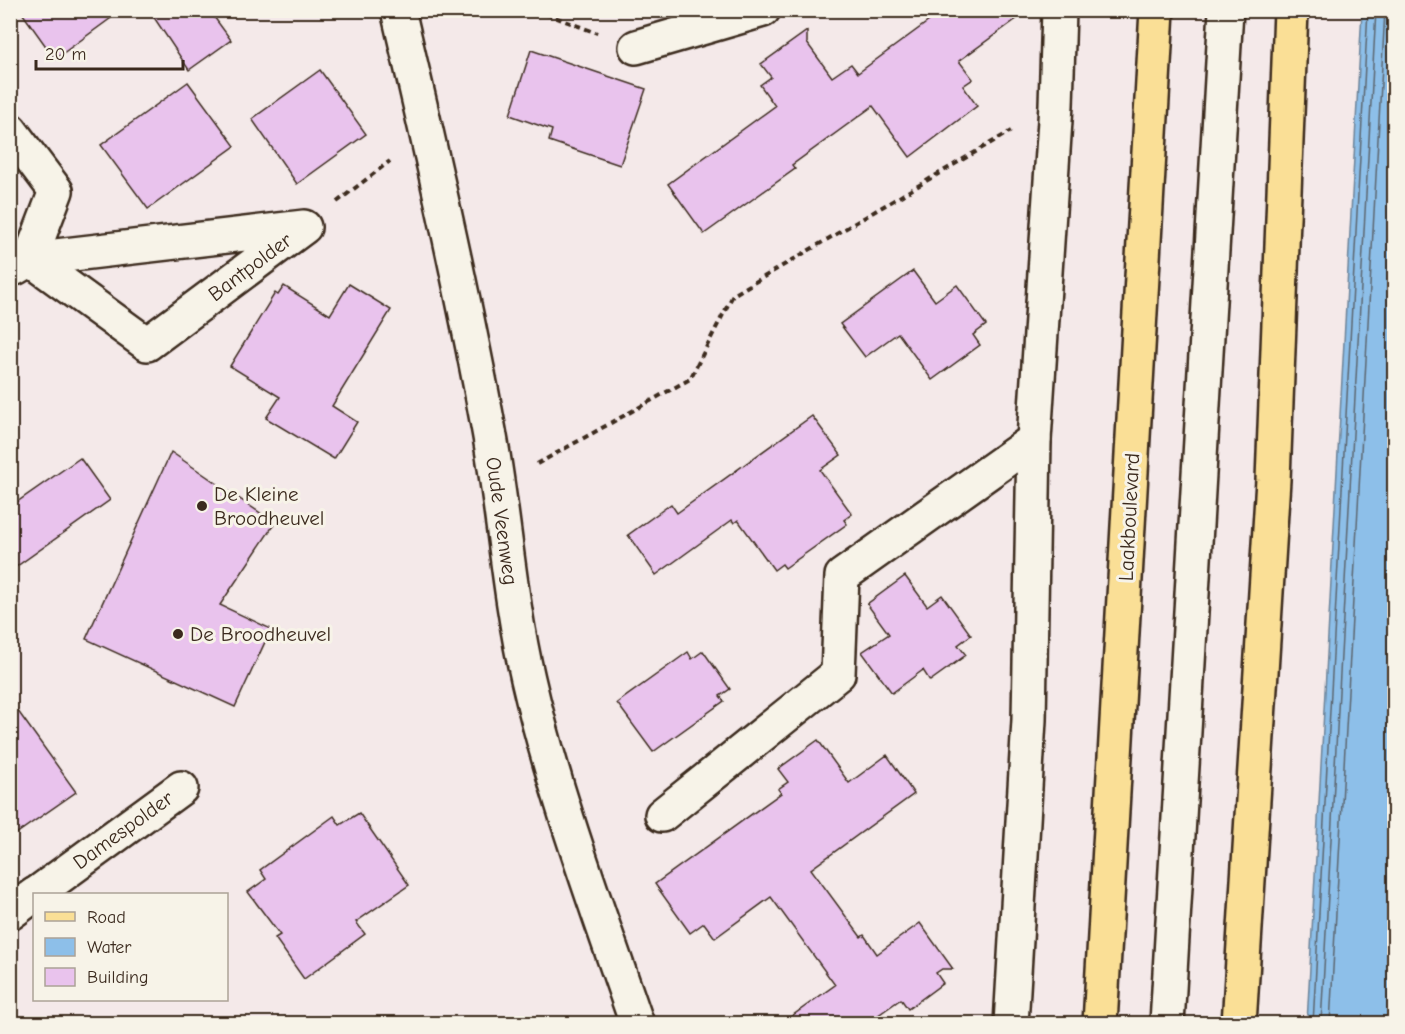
<svg xmlns="http://www.w3.org/2000/svg" width="1405" height="1034" font-family="'Comic Neue',sans-serif">
<style>
.water{fill:#8dbfe9;stroke:#6c8398;stroke-width:1.5}
.lines{fill:none;stroke-linecap:round;stroke-linejoin:round}
.shore{stroke:#5c666f;stroke-width:1.5}
.building{fill:#e9c3ed;stroke:#3b2a1e;stroke-width:1.5}
.minor-casing{stroke:#3b2a1e;stroke-width:38}
.major-casing{stroke:#3b2a1e;stroke-width:38}
.path{stroke:#3b2a1e;stroke-width:4;stroke-dasharray:6 4.5;stroke-linecap:butt}
.minor{stroke:#f7f3e8;stroke-width:33}
.major{stroke:#fadf96;stroke-width:33}
.poi-dot{fill:#3b2a1e;stroke:#f7f3e8;stroke-width:2}
.labels{text-anchor:middle;dominant-baseline:central;stroke-width:6;stroke-linejoin:round;paint-order:stroke}
.street-label{font-size:21px;fill:#3b2a1e;stroke:#f7f3e8}
.poi-label{font-size:21px;fill:#3b2a1e;stroke:#f7f3e8;text-anchor:start}
</style>
<rect width="100%" height="100%" fill="#f4e9e9"/>
<filter id="ink" filterUnits="userSpaceOnUse"><feTurbulence type="fractalNoise" baseFrequency=".0167" numOctaves="2"/><feDisplacementMap in="SourceGraphic" scale="12" xChannelSelector="R" yChannelSelector="G"/><feConvolveMatrix kernelMatrix="1 2 1 2 8 2 1 2 1" color-interpolation-filters="sRGB"/></filter>
<g filter="url(#ink)">
<path class="water" d="M1362,11H1394V1023H1307Z"/>
<g class="lines">
<g class="shore">
<path d="M1313,1024L1368,10"/>
<path d="M1321,1024L1376,10"/>
<path d="M1330,1024L1385,10"/>
</g>
</g>
<g class="building">
<path d="M20,10H122L55,59Z"/>
<path d="M149,10H209L231,40L189,70Z"/>
<path d="M944,10H1029L959,61L973,79L963,86L977,106L910,157L873,106L792,165L795,169L704,234L668,184L775,106L760,85L771,77L761,64L807,31V43L832,77L851,64L858,73Z"/>
<path d="M531,50L646,89L620,165L549,141L552,130L510,115Z"/>
<path d="M320,70L366,134L297,184L252,119Z"/>
<path d="M188,82L235,146L148,209L101,145Z"/>
<path d="M913,271L935,301L957,285L986,325L973,335L980,345L932,380L898,333L865,357L840,324Z"/>
<path d="M349,284L391,310L332,406L357,422L334,459L266,418L280,397L230,366L275,293L278,295L284,286L330,315Z"/>
<path d="M812,416L841,455L820,470L852,514L844,520L847,524L785,568L782,564L774,570L738,520L734,523L732,520L656,575L628,535L671,504L677,513Z"/>
<path d="M171,452L275,523L220,605L271,629L235,707L86,639Z"/>
<path d="M80,458L110,500L10,571V507Z"/>
<path d="M905,576L927,606L942,595L971,635L958,645L966,655L930,681L923,670L892,693L862,652L889,634L867,604Z"/>
<path d="M703,651L730,689L720,696L724,701L653,752L617,703L688,652L692,659Z"/>
<path d="M10,700L76,792L10,838Z"/>
<path d="M818,740L849,783L887,755L914,794L811,869L861,937L864,935L877,954L920,923L953,969H942L936,973L943,983L908,1009L901,999L867,1023H782L835,985L771,897L715,938L704,923L690,933L655,884L781,793L778,789L788,782L778,769Z"/>
<path d="M359,813L409,885L356,922L365,934L304,979L275,938L280,935L248,892L266,879L260,870L334,816L340,825Z"/>
</g>
<g class="lines">
<g class="minor-casing">
<g id="minor">
<path d="M398,10C431,150 463,290 489,431C504,513 509,597 528,679C555,796 598,910 637,1024"/>
<path d="M636,47L763,10"/>
<path d="M10,130L56,191L30,259L15,268"/>
<path d="M304,227L147,344L30,259Z"/>
<path d="M662,815L838,674L842,576L1034,440"/>
<path d="M36,894L181,788"/>
<path d="M10,913L34,895"/>
<path d="M1011,1024L1029,720L1034,440L1056,105L1059,10"/>
<path d="M1167,1024L1226,10"/>
</g>
</g>
<g class="major-casing">
<g id="major">
<path d="M1100,1024L1157,10"/>
<path d="M1239,1024L1273,480L1291,10"/>
</g>
</g>
<g class="path">
<path d="M536,10L597,33"/>
<path d="M337,202L390,161"/>
<path d="M537,464L690,379L733,295L1011,131"/>
</g>
<use href="#minor" class="minor"/>
<use href="#major" class="major"/>
</g>
</g>
<g class="poi-dot">
<circle cx="202" cy="506" r="6"/>
<circle cx="178" cy="634" r="6"/>
</g>
<g class="labels">
<g class="street-label">
<text transform="translate(250 267) rotate(-37)">Bantpolder</text>
<text transform="translate(1129 517) rotate(-87)">Laakboulevard</text>
<text transform="translate(502 521) rotate(82)">Oude Veenweg</text>
<text transform="translate(123 830) rotate(-36)">Damespolder</text>
</g>
<g class="poi-label">
<text x="214" y="494">De Kleine<tspan x="214" dy="24">Broodheuvel</tspan></text>
<text x="190" y="634">De Broodheuvel</text>
</g>
</g>
<rect width="1405" height="1034" fill="none" stroke="#f7f3e8" stroke-width="36"/>
<rect x="18" y="18" width="1369" height="998" fill="none" stroke="#3b2a1e" stroke-width="2" filter="url(#ink)"/>
<rect x="33" y="893" width="195" height="108" fill="#f7f3e8" stroke="#aca397" stroke-width="1.5"/>
<rect x="45" y="912" width="30" height="9" fill="#fadf96" stroke="#aca397" stroke-width="1.5"/>
<text x="87" y="923" font-size="18" fill="#3b2a1e">Road</text>
<rect x="45" y="938" width="30" height="18" fill="#8dbfe9" stroke="#aca397" stroke-width="1.5"/>
<text x="87" y="953" font-size="18" fill="#3b2a1e">Water</text>
<rect x="45" y="968" width="30" height="18" fill="#e9c3ed" stroke="#aca397" stroke-width="1.5"/>
<text x="87" y="983" font-size="18" fill="#3b2a1e">Building</text>
<path d="M36 60v9h147v-9" fill="none" stroke="#3b2a1e" stroke-width="3"/>
<text x="45" y="60" font-size="18" fill="#3b2a1e" stroke="#f7f3e8" stroke-width="4.5" paint-order="stroke">20 m</text>
</svg>
